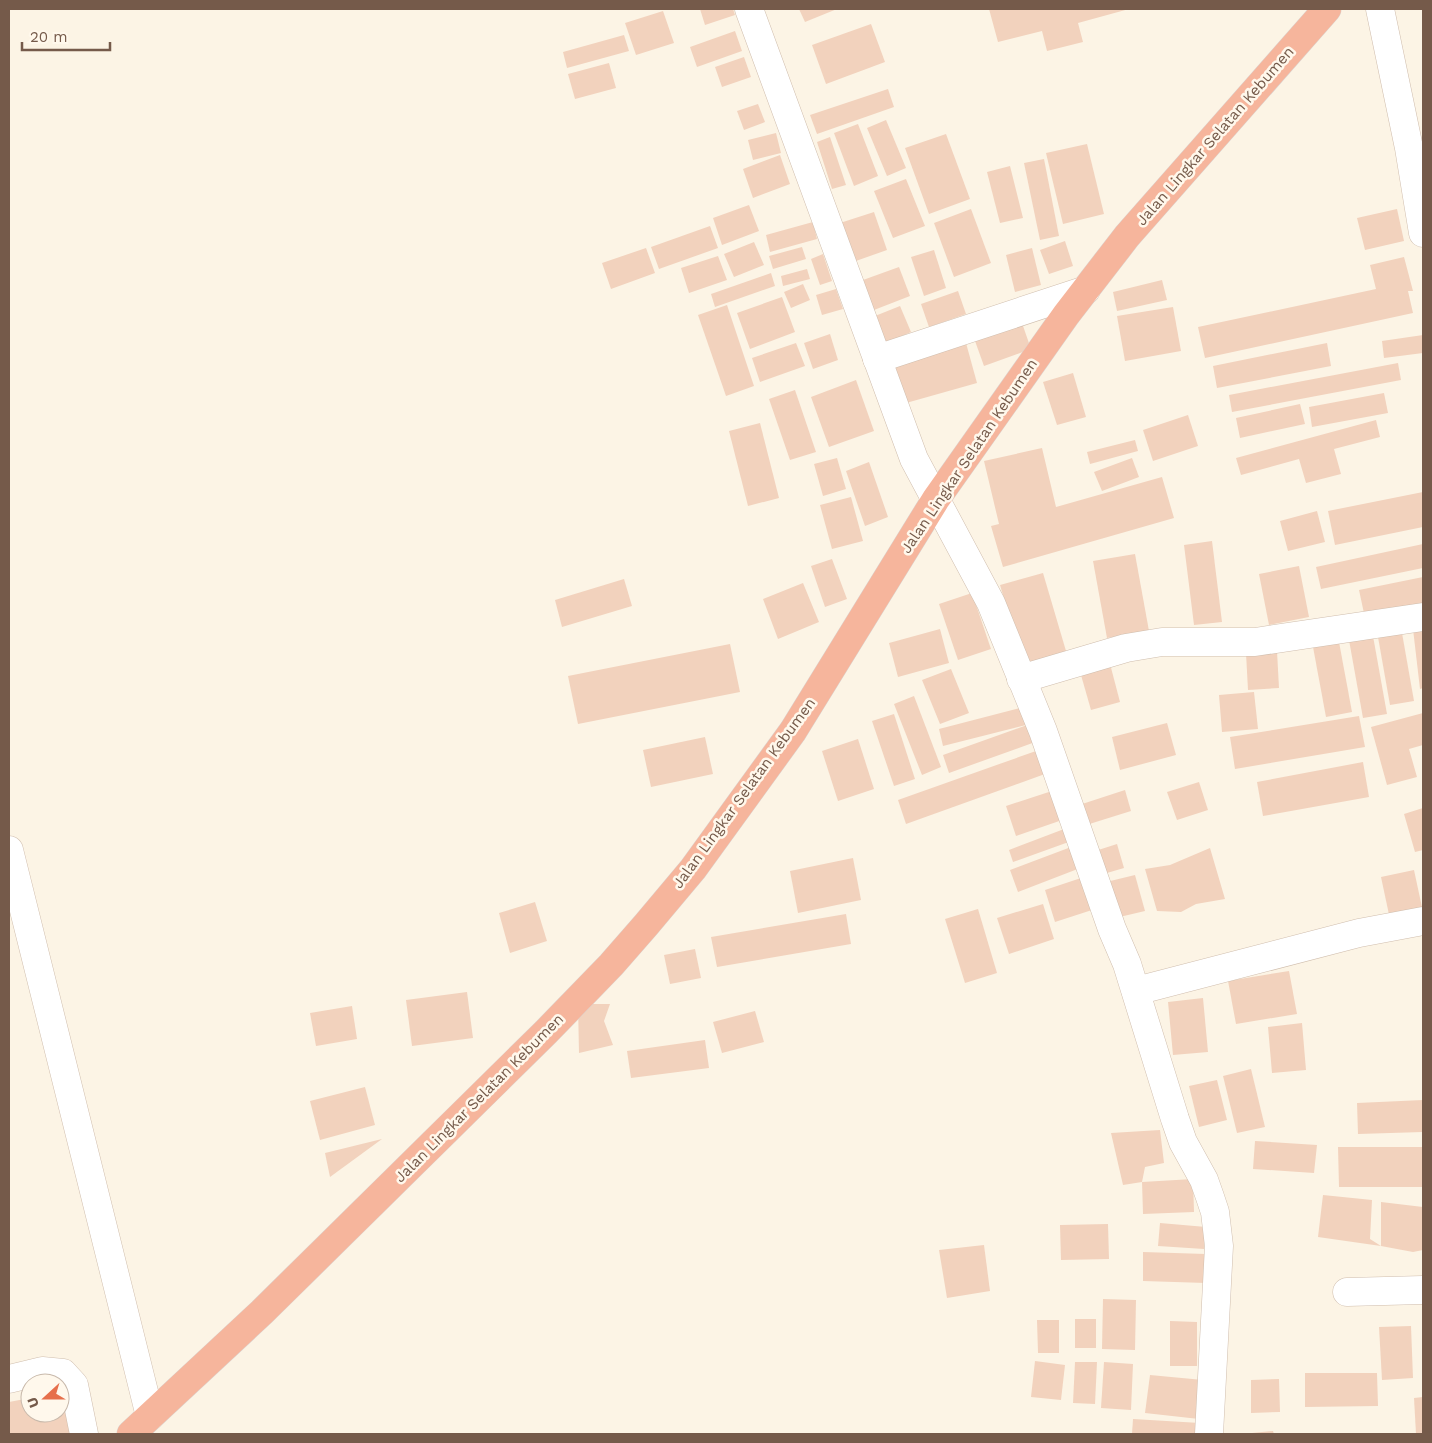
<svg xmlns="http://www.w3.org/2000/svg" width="1432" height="1443" font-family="'Work Sans',sans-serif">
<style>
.building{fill:#f2d2bd}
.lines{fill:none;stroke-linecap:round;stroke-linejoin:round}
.minor-casing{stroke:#d0beae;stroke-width:29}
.highway-casing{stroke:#dbd4d0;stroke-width:29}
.minor{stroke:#fff;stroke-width:28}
.highway{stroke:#f6b59c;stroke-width:28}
.labels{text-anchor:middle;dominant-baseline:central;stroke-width:5;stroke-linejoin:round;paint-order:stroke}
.street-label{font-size:15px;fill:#755a4a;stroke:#fff8ec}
</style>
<rect width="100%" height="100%" fill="#fcf4e5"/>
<g class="building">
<path d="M700,9H733L735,15L705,25Z"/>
<path d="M799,9H837L805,22Z"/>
<path d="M989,9H1129L1078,23L1083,42L1047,51L1042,31L998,42Z"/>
<path d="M663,11L674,43L636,55L625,23Z"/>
<path d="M871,24L885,62L826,84L812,45Z"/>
<path d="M735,31L742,51L697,67L690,47Z"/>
<path d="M624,35L629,51L567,68L563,52Z"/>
<path d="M744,57L751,77L722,87L715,67Z"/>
<path d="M609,63L616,88L575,99L568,74Z"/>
<path d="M888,89L894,107L817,134L810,115Z"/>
<path d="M758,104L765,122L744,130L737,111Z"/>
<path d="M886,120L906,168L887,176L867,128Z"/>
<path d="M858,124L878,176L854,186L834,133Z"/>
<path d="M776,133L781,153L753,160L748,140Z"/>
<path d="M946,134L970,199L929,214L905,148Z"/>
<path d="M830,137L846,185L832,189L817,142Z"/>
<path d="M1087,144L1104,214L1063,224L1046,153Z"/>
<path d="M780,155L790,184L753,198L743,169Z"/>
<path d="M1044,159L1059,236L1040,240L1024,163Z"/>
<path d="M1010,166L1023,218L1000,223L987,172Z"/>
<path d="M906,179L925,226L893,238L874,191Z"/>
<path d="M749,205L759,231L722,245L713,218Z"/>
<path d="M971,209L991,263L954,277L934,223Z"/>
<path d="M1397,209L1404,241L1365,250L1357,218Z"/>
<path d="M874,212L887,250L853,262L840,223Z"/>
<path d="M813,222L817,239L770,252L766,235Z"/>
<path d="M710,226L718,248L659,269L651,247Z"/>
<path d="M1065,241L1073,266L1049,274L1040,250Z"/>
<path d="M754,242L764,265L734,277L724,254Z"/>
<path d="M802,247L806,259L773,269L769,256Z"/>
<path d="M646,248L655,273L611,289L602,263Z"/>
<path d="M1032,248L1041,285L1015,292L1006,255Z"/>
<path d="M934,250L946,288L924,296L911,257Z"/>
<path d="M823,254L832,281L820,285L811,259Z"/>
<path d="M718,256L727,280L689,293L681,268Z"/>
<path d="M1404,257L1413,291H1408L1413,313L1205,358L1198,327L1376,289L1370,265Z"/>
<path d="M899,267L910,296L874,310L863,280Z"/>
<path d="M807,269L810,279L783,286L781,276Z"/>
<path d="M771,273L775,286L715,307L711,294Z"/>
<path d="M1162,280L1167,300L1117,311L1113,292Z"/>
<path d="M803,284L810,300L791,308L784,292Z"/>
<path d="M836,289L843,309L822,315L816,295Z"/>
<path d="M958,291L966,314L929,327L921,304Z"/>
<path d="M782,297L795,332L750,349L737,313Z"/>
<path d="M727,305L754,386L726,396L698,315Z"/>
<path d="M900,306L911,332L886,343L875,316Z"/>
<path d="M1173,307L1181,351L1125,361L1117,316Z"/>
<path d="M1022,323L1031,349L984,366L975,341Z"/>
<path d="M830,334L838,360L813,369L804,343Z"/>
<path d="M1423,335V353L1384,358L1382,341Z"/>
<path d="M796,343L805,366L760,382L752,358Z"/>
<path d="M966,343L977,383L899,405L888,366Z"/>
<path d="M1327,343L1331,366L1217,388L1213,366Z"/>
<path d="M1398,363L1401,380L1232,412L1229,395Z"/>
<path d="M1073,373L1086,417L1057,425L1043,382Z"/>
<path d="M856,380L874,431L829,447L811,397Z"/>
<path d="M795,390L816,452L790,460L769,399Z"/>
<path d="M1384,393L1388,413L1312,427L1309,407Z"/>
<path d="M1300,404L1305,424L1240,438L1236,418Z"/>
<path d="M1188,415L1198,446L1153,461L1143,430Z"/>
<path d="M1376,420L1380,437L1334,449L1341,474L1306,483L1299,459L1241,475L1236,458Z"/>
<path d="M760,423L779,498L748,506L729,431Z"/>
<path d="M1135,440L1138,451L1090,464L1087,452Z"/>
<path d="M1042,448L1056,507L1162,477L1174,518L1003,567L991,526L999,524L984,461Z"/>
<path d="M837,458L846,489L823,496L814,464Z"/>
<path d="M1132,458L1139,477L1102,491L1094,472Z"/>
<path d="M869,462L888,517L865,526L846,471Z"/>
<path d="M1423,492V527L1335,545L1328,511Z"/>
<path d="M851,497L863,541L832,549L820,505Z"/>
<path d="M1317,511L1325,542L1288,551L1280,521Z"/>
<path d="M1212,541L1222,622L1194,625L1184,545Z"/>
<path d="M1423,544V568L1321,589L1316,567Z"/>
<path d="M1135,554L1149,631L1107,638L1093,561Z"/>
<path d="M832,559L847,599L825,607L811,566Z"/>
<path d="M1299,566L1309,617L1269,625L1259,574Z"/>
<path d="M1043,573L1066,651L1024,664L1000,585Z"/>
<path d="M1423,577V606L1365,618L1359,590Z"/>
<path d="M624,579L632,606L562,627L555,600Z"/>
<path d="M803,583L819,622L778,639L763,599Z"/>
<path d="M972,593L991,649L958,660L939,604Z"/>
<path d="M1423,627V688L1420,689L1413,629Z"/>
<path d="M940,629L949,663L898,677L889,643Z"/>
<path d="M1402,633L1414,701L1390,705L1378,637Z"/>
<path d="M1373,636L1387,714L1363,718L1349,640Z"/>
<path d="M1339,642L1352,712L1326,717L1313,647Z"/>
<path d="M730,644L740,692L578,724L568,676Z"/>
<path d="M1277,651L1279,688L1248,690L1246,653Z"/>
<path d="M1109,660L1120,702L1091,710L1079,668Z"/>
<path d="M951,669L969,713L940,724L922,680Z"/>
<path d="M1254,692L1258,729L1222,732L1219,695Z"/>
<path d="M914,696L941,767L922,775L894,704Z"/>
<path d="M1028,706L1038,741L949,773L943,755L1030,724L943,746L939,729Z"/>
<path d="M1423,713V745L1409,749L1417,777L1387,785L1371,727Z"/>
<path d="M894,714L915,779L894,786L872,721Z"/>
<path d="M1359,716L1365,747L1235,769L1230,737Z"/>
<path d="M1167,723L1176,755L1120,770L1112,737Z"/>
<path d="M705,737L713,774L651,787L643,750Z"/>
<path d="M858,739L874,789L838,801L822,751Z"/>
<path d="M1036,751L1045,774L906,824L898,800Z"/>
<path d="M1363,762L1369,797L1263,816L1257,782Z"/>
<path d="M1199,782L1208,810L1177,820L1167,792Z"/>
<path d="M1055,790L1065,819L1016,836L1006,806Z"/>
<path d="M1125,790L1131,811L1083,826L1076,806Z"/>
<path d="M1423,808V850L1415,852L1404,814Z"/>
<path d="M1072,826L1077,839L1013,862L1009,850Z"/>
<path d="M1079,844L1088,865L1018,892L1010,870Z"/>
<path d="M1117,844L1124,868L1100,875L1092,852Z"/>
<path d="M1210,848L1225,899L1196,904L1181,912L1157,911L1145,869L1170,865Z"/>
<path d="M853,858L861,900L798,913L790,871Z"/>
<path d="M1414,870L1423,912L1391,924L1381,877Z"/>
<path d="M1135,875L1145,911L1111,919L1102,883Z"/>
<path d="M1081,878L1092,910L1055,922L1045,890Z"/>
<path d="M535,902L547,941L510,953L499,913Z"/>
<path d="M1043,904L1054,939L1009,954L997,918Z"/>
<path d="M978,909L997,973L965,983L945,919Z"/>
<path d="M846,914L851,944L717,967L711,937Z"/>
<path d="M695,949L701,978L670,984L664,955Z"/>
<path d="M1289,971L1297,1014L1236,1024L1228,981Z"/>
<path d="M467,992L473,1038L412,1046L406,1000Z"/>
<path d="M1203,998L1208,1052L1173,1055L1168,1002Z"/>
<path d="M578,1004H610L604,1021L613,1045L579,1053Z"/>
<path d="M352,1006L357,1039L316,1046L310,1013Z"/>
<path d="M755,1011L764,1042L722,1053L713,1022Z"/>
<path d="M1302,1023L1306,1070L1272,1073L1268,1027Z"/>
<path d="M705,1040L709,1068L631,1078L627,1051Z"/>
<path d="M1251,1069L1265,1127L1237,1133L1223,1076Z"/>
<path d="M1217,1080L1227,1120L1199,1127L1189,1086Z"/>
<path d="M365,1087L375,1125L320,1140L310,1101Z"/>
<path d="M1423,1100V1132L1358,1134L1357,1103Z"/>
<path d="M1160,1130L1164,1163L1145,1167L1142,1182L1123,1185L1111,1133Z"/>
<path d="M382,1139L330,1177L325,1153Z"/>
<path d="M1255,1141L1317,1145L1314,1173L1253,1169Z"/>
<path d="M1338,1147H1423V1187H1339Z"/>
<path d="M1193,1179L1194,1212L1143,1214L1142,1182Z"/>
<path d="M1323,1195L1372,1200L1370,1239L1381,1246L1318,1237Z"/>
<path d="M1381,1202L1423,1207V1250L1413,1252L1381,1246Z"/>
<path d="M1160,1223L1206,1227L1204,1249L1158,1246Z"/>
<path d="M1108,1224L1109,1259L1061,1260L1060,1225Z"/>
<path d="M984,1245L990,1291L947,1298L939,1250Z"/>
<path d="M1143,1252L1206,1254V1283L1143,1281Z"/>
<path d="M1103,1299L1136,1300L1135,1350L1102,1349Z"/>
<rect x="1075" y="1319" width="21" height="29"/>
<path d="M1037,1320H1059V1353H1038Z"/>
<path d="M1170,1321L1197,1322V1366H1170Z"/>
<path d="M1411,1326L1413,1378L1382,1380L1379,1327Z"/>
<path d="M1035,1361L1065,1365L1061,1400L1031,1397Z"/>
<path d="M1075,1362H1097L1095,1404L1073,1403Z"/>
<path d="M1104,1362L1133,1364L1131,1410L1101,1408Z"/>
<path d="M1305,1373H1377L1378,1406L1305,1407Z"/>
<path d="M1150,1375L1203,1380L1199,1419L1145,1413Z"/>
<path d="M1279,1379L1280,1412L1251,1413V1380Z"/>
<path d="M64,1390L73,1434H9V1402L30,1398V1413H60V1391Z"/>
<path d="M1423,1397V1434H1416L1414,1398Z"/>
<path d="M1133,1419L1200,1423V1434H1132Z"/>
<path d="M1273,1431L1274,1434H1252V1433Z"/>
</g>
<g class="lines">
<g class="minor-casing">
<g id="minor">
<path d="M749,9L914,459L991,603L1043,731L1112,929L1127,964L1175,1119L1183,1142L1204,1180L1210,1197L1215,1212L1219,1246L1209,1434"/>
<path d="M1380,9L1409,148L1423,233"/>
<path d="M877,359L1086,290"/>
<path d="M1021,679L1126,648L1162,642H1255L1423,617"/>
<path d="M9,850L150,1416"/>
<path d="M1136,991L1359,933L1423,921"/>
<path d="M1347,1292L1423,1290"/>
<path d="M9,1379L42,1371L63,1373L74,1385L84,1434"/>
</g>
</g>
<g class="highway-casing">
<path id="highway" d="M131,1434L262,1312L546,1032L611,965L646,925L693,869L793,731L936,499L1066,315L1127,236L1327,9"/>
</g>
<use href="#minor" class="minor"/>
<use href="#highway" class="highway"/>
</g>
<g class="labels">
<g class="street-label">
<text transform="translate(1215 136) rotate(-49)">Jalan Lingkar Selatan Kebumen</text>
<text transform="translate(969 456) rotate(-56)">Jalan Lingkar Selatan Kebumen</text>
<text transform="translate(744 793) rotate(-54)">Jalan Lingkar Selatan Kebumen</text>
<text transform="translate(479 1098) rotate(-45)">Jalan Lingkar Selatan Kebumen</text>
</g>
</g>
<rect width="1432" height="1443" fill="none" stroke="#755a4a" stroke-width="20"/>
<g transform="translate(45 1398) rotate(249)"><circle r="24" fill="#fff8ec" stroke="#c8b9ab"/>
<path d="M0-4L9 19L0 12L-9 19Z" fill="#e66f4b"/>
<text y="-8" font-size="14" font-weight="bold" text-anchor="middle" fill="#755a4a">U</text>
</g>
<path d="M22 42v8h88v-8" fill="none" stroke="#755a4a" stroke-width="2.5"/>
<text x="30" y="42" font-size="15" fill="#755a4a" stroke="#fff8ec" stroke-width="4" paint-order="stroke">20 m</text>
</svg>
